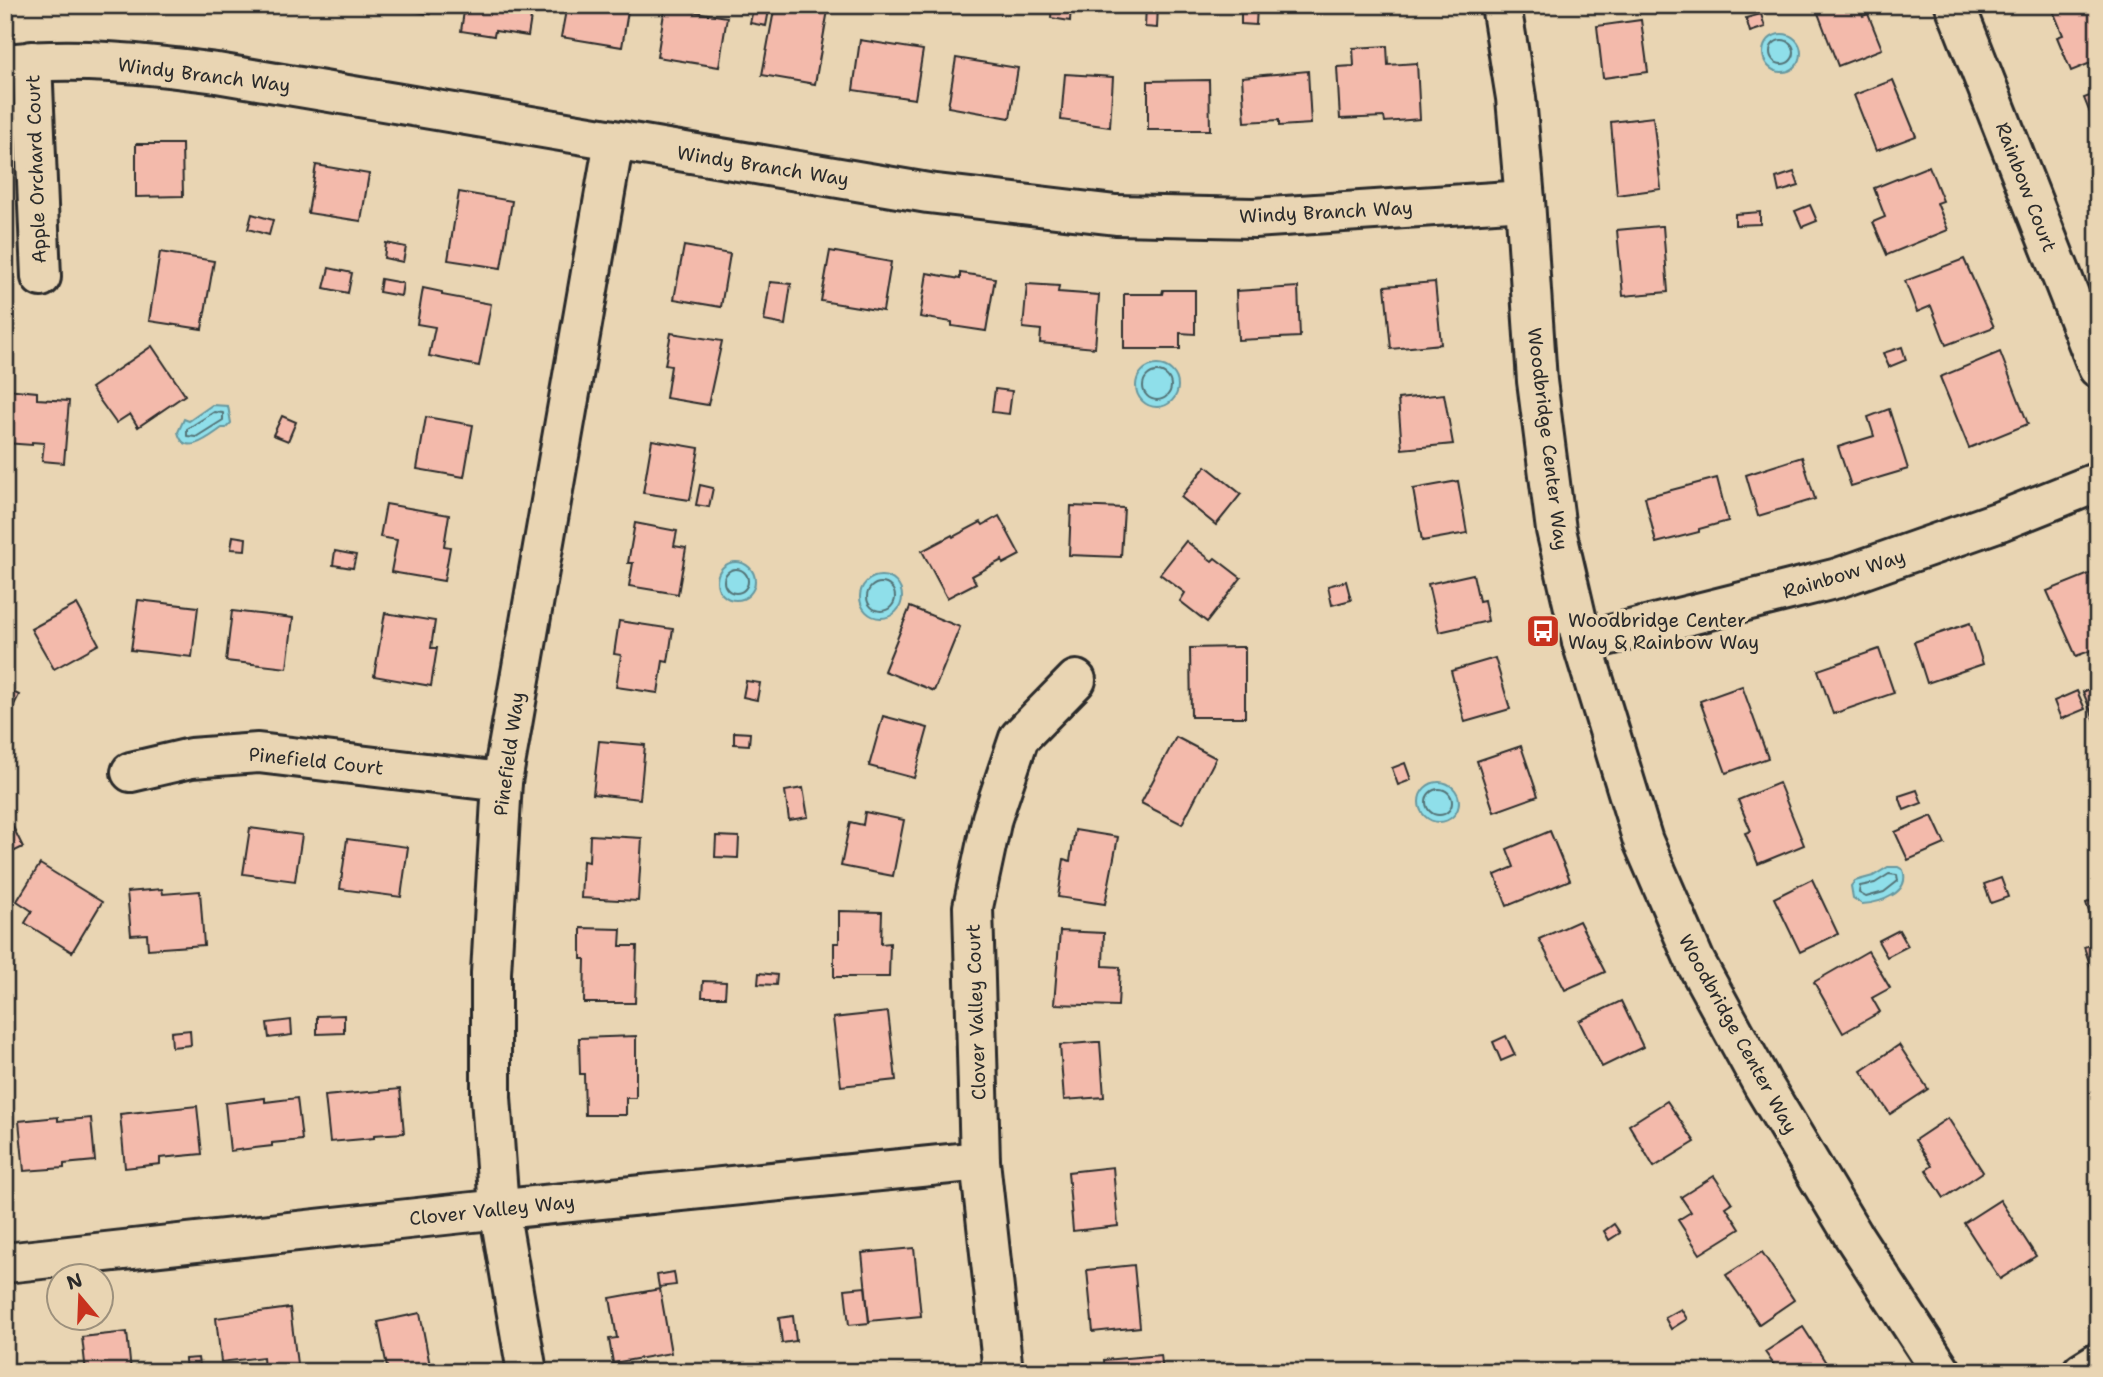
<svg xmlns="http://www.w3.org/2000/svg" width="2103" height="1377" font-family="'Shantell Sans',sans-serif">
<style>
.water{fill:#8fdfea;stroke:#67979e;stroke-width:2}
.lines{fill:none;stroke-linecap:round;stroke-linejoin:round}
.shore{stroke:#537377;stroke-width:2}
.building{fill:#f3baab;stroke:#2b2b2b;stroke-width:2}
.street-casing{stroke:#2b2b2b;stroke-width:44}
.secondary-casing{stroke:#2b2b2b;stroke-width:44}
.street{stroke:#e9d5b3;stroke-width:38}
.secondary{stroke:#e9d5b3;stroke-width:38}
.labels{text-anchor:middle;dominant-baseline:central;stroke-width:7;stroke-linejoin:round;paint-order:stroke}
.street-label{font-size:19px;fill:#2b2b2b;stroke:#e9d5b3}
.poi-label{font-size:19px;fill:#2b2b2b;stroke:#e9d5b3;text-anchor:start}
</style>
<rect width="100%" height="100%" fill="#e9d5b3"/>
<filter id="ink" filterUnits="userSpaceOnUse"><feTurbulence type="fractalNoise" baseFrequency=".0143" numOctaves="2"/><feDisplacementMap in="SourceGraphic" scale="14" xChannelSelector="R" yChannelSelector="G"/><feConvolveMatrix kernelMatrix="1 2 1 2 8 2 1 2 1" color-interpolation-filters="sRGB"/></filter>
<g filter="url(#ink)">
<g class="water">
<circle cx="1782" cy="53" r="19"/>
<circle cx="1157" cy="386" r="21"/>
<path d="M212,405L228,406L231,423L226,428H222C209,437 184,458 178,432L184,419L189,421Z"/>
<circle cx="736" cy="581" r="19"/>
<circle cx="881" cy="597" r="21"/>
<circle cx="1439" cy="802" r="20"/>
<path d="M1888,867H1898L1903,870C1911,893 1880,903 1862,904L1853,898L1851,886L1855,881L1873,876Z"/>
</g>
<g class="lines">
<g class="shore">
<circle cx="1782" cy="52" r="12"/>
<circle cx="1157" cy="386" r="14"/>
<path d="M214,412L223,413V420L196,437L187,436V429Z"/>
<circle cx="736" cy="581" r="12"/>
<circle cx="881" cy="597" r="14"/>
<circle cx="1439" cy="802" r="13"/>
<path d="M1889,874L1897,875L1898,881L1884,892L1866,897L1859,893L1860,886L1875,883Z"/>
</g>
</g>
<g class="building">
<path d="M375,5H431L430,14Z"/>
<path d="M465,5H533L528,36L495,31L494,36L461,31Z"/>
<path d="M567,5H629L622,47L561,37Z"/>
<path d="M754,5H770L766,26L750,23Z"/>
<path d="M775,5H797L828,10L815,84L762,75Z"/>
<path d="M1052,5H1071L1070,21L1051,18Z"/>
<path d="M1146,5H1158L1157,28L1145,27Z"/>
<path d="M1241,5L1257,6L1256,25L1241,24Z"/>
<path d="M1815,5H1859L1863,16L1868,14L1882,49L1838,66Z"/>
<path d="M2095,5L2098,12V60L2071,71L2057,37L2063,35L2051,6Z"/>
<path d="M665,7L727,17L719,67L657,57Z"/>
<path d="M1761,14L1765,27L1750,32L1746,18Z"/>
<path d="M1641,20L1648,72L1603,78L1597,26Z"/>
<path d="M860,40L923,50L915,99L853,90Z"/>
<path d="M1387,46L1388,65L1417,63L1420,119L1385,122L1384,117L1340,119L1337,67L1354,66L1353,48Z"/>
<path d="M956,58L1018,68L1010,118L948,107Z"/>
<path d="M1308,71L1311,124L1279,126V120L1245,122L1242,77Z"/>
<path d="M1065,74L1113,77L1110,127L1061,120Z"/>
<path d="M1209,80L1210,130H1148V81Z"/>
<path d="M1893,80L1916,136L1876,151L1854,95Z"/>
<path d="M2098,93V143L2092,130L2096,128L2084,98Z"/>
<path d="M1653,117L1661,189L1617,195L1611,122Z"/>
<path d="M136,144H182L183,196L136,197Z"/>
<path d="M316,165L369,174L361,221L308,213Z"/>
<path d="M1929,166L1943,201L1937,203L1948,230L1887,255L1873,222L1885,217L1874,188Z"/>
<path d="M1794,172L1799,186L1779,192L1776,178Z"/>
<path d="M459,192L512,201L501,268L448,260Z"/>
<path d="M1810,205L1817,221L1802,227L1795,211Z"/>
<path d="M1760,212V224L1735,225V214Z"/>
<path d="M252,214L273,220L269,235L248,229Z"/>
<path d="M1660,226H1663L1668,292L1623,296L1617,230Z"/>
<path d="M386,243L406,247L403,262L384,258Z"/>
<path d="M684,246L730,254L721,307L674,299Z"/>
<path d="M830,251L891,262L883,311L821,301Z"/>
<path d="M160,252L214,261L202,329L149,321Z"/>
<path d="M1964,259L1994,327L1946,345L1931,306L1917,312L1905,281Z"/>
<path d="M329,268L352,273L348,293L324,288Z"/>
<path d="M927,273L960,279V273L995,278L986,331L952,326V322L920,317Z"/>
<path d="M381,279L403,283L401,296L379,292Z"/>
<path d="M770,282L791,284L785,325L764,321Z"/>
<path d="M1435,282L1441,344L1391,349L1385,286Z"/>
<path d="M1027,284L1059,286L1058,292L1099,295L1095,348L1040,343L1041,330L1023,328Z"/>
<path d="M1298,287L1300,337L1238,340L1236,291Z"/>
<path d="M423,288L442,292V295L491,304L479,366L429,356L435,327L417,324Z"/>
<path d="M1163,290H1195V334L1180,333V349H1124V294H1162Z"/>
<path d="M671,333L722,341L708,405L666,398L671,366L665,365Z"/>
<path d="M152,346L185,395L138,427L130,414L116,423L91,388Z"/>
<path d="M1902,347L1906,360L1889,367L1883,353Z"/>
<path d="M2000,352L2028,424L1969,448L1940,377Z"/>
<path d="M5,389L37,392V399L69,401L64,463L42,461L44,443L32,442V445L5,443Z"/>
<path d="M995,389L1012,391L1009,414L992,412Z"/>
<path d="M1444,394L1453,444L1402,449L1398,399Z"/>
<path d="M1889,409L1908,469L1851,486L1838,447L1874,436L1868,417Z"/>
<path d="M282,416L296,422L288,441L273,435Z"/>
<path d="M426,417L473,425L464,477L417,469Z"/>
<path d="M652,440L699,448L690,500L643,493Z"/>
<path d="M1802,457L1815,499L1758,516L1746,475Z"/>
<path d="M1206,466L1241,494L1216,525L1181,497Z"/>
<path d="M1717,478L1728,521L1699,529V532L1656,543L1645,497Z"/>
<path d="M1458,481L1467,533L1422,541L1413,489Z"/>
<path d="M700,485L713,488L709,507L696,505Z"/>
<path d="M386,504L449,515L444,546L450,547L444,581L391,572L397,540L380,537Z"/>
<path d="M1071,506L1124,508L1121,557L1069,555Z"/>
<path d="M999,516L1020,555L1003,564L1002,560L972,576L976,583L947,598L922,551L952,535L953,537L981,522L983,525Z"/>
<path d="M635,523L677,531L674,546L686,548L678,594L629,586L633,563H628Z"/>
<path d="M233,536L246,538L245,550L231,549Z"/>
<path d="M1186,541L1212,561L1215,558L1241,578L1207,622L1180,601L1185,593L1160,574Z"/>
<path d="M335,551L356,555L353,568L333,565Z"/>
<path d="M2094,572L2098,583V648L2076,656L2047,591Z"/>
<path d="M1473,574L1479,601L1484,600L1488,621L1439,632L1428,584Z"/>
<path d="M1346,581L1351,600L1332,605L1328,586Z"/>
<path d="M138,600L198,607L192,657L131,650Z"/>
<path d="M77,604L99,644L54,669L31,629Z"/>
<path d="M910,607L960,627L934,691L884,671Z"/>
<path d="M232,611L293,618L287,668L226,661Z"/>
<path d="M385,613L435,621L431,648H437L431,686L374,676Z"/>
<path d="M619,621L673,629L668,662L663,661L658,693L616,687L621,655L614,654Z"/>
<path d="M1970,623L1983,664L1927,683L1914,642Z"/>
<path d="M1238,647H1245V717H1191L1190,648Z"/>
<path d="M1879,649L1894,693L1833,714L1818,670Z"/>
<path d="M1495,658L1510,709L1465,722L1451,671Z"/>
<path d="M746,681L760,683L757,700L743,697Z"/>
<path d="M2098,685V728L2083,692Z"/>
<path d="M1742,686L1768,758L1726,773L1700,701Z"/>
<path d="M5,688L19,695L5,723Z"/>
<path d="M2077,691L2085,709L2061,719L2054,701Z"/>
<path d="M883,716L928,728L914,778L869,766Z"/>
<path d="M734,732L750,733L749,745L734,744Z"/>
<path d="M1176,737L1216,758L1182,824L1141,803Z"/>
<path d="M599,741L645,745L640,799L593,794Z"/>
<path d="M1521,746L1538,796L1494,812L1477,761Z"/>
<path d="M1405,763L1411,780L1398,785L1392,768Z"/>
<path d="M1779,783L1804,845L1758,864L1745,833L1751,831L1738,800Z"/>
<path d="M803,788L808,817L789,820L785,791Z"/>
<path d="M1917,790L1922,803L1904,810L1899,796Z"/>
<path d="M865,812L904,820L893,876L841,866L850,822L863,825Z"/>
<path d="M7,815L23,847L5,856V816Z"/>
<path d="M1932,816L1945,844L1908,860L1895,832Z"/>
<path d="M250,828L302,835L295,881L243,874Z"/>
<path d="M1075,830L1118,837L1105,904L1058,897L1064,859L1070,861Z"/>
<path d="M1550,831L1570,880L1507,906L1495,875L1514,867L1507,849Z"/>
<path d="M590,835L642,838L638,901L581,898L583,861L589,862Z"/>
<path d="M716,836L739,837L738,858L715,857Z"/>
<path d="M347,839L408,847L401,897L340,889Z"/>
<path d="M40,864L102,902L72,952L25,923L32,911L17,901Z"/>
<path d="M2001,878L2008,897L1991,903L1984,884Z"/>
<path d="M1812,879L1838,934L1800,952L1774,898Z"/>
<path d="M162,889L163,894L200,891L204,945L148,949L147,934L131,935L127,892Z"/>
<path d="M2098,899V938L2086,903Z"/>
<path d="M839,911L882,912L881,944L890,943L889,977H834V943H839Z"/>
<path d="M1579,921L1605,972L1565,990L1539,939Z"/>
<path d="M581,928L621,929L620,946H637L635,1003H584L585,959H581Z"/>
<path d="M1899,930L1908,946L1887,957L1878,941Z"/>
<path d="M1060,931L1104,933L1103,966L1120,967L1118,1006L1054,1004Z"/>
<path d="M2098,942V974L2094,976L2084,947Z"/>
<path d="M1868,951L1890,988L1872,998L1880,1012L1843,1033L1814,982Z"/>
<path d="M759,973L777,975L776,985L758,984Z"/>
<path d="M703,981L726,982L725,997H702Z"/>
<path d="M1621,1001L1643,1047L1602,1067L1579,1021Z"/>
<path d="M888,1012L896,1080L841,1086L833,1018Z"/>
<path d="M344,1015V1033L317,1034V1016Z"/>
<path d="M291,1020L292,1035L269,1038L267,1023Z"/>
<path d="M190,1030L191,1045L172,1047L171,1032Z"/>
<path d="M636,1036V1098H626V1115H585L584,1074H580L579,1038Z"/>
<path d="M1506,1036L1515,1055L1501,1061L1493,1042Z"/>
<path d="M1095,1042H1100L1104,1097L1064,1100L1060,1045Z"/>
<path d="M1899,1045L1928,1089L1890,1114L1861,1071Z"/>
<path d="M400,1089L404,1133L374,1135V1138L330,1142L325,1096Z"/>
<path d="M265,1098V1102L297,1098L302,1140L272,1143V1146L230,1151L225,1103Z"/>
<path d="M1667,1101L1695,1142L1654,1167L1629,1125Z"/>
<path d="M197,1106L202,1154L160,1158V1164L125,1168L120,1114Z"/>
<path d="M58,1117V1121L91,1118L95,1161L64,1164V1168L24,1171L19,1121Z"/>
<path d="M1948,1118L1983,1172L1944,1198L1926,1170L1932,1166L1915,1140Z"/>
<path d="M1113,1167L1118,1226L1073,1231L1068,1172Z"/>
<path d="M1714,1176L1732,1203L1726,1207L1740,1229L1700,1254L1678,1220L1691,1212L1681,1197Z"/>
<path d="M2000,1200L2036,1256L2000,1279L1964,1223Z"/>
<path d="M1614,1224L1620,1233L1609,1240L1604,1231Z"/>
<path d="M914,1248L921,1316L869,1321L862,1253Z"/>
<path d="M1762,1252L1794,1300L1759,1324L1726,1275Z"/>
<path d="M1134,1265L1140,1327L1093,1332L1087,1270Z"/>
<path d="M674,1272L676,1285L659,1287L657,1275Z"/>
<path d="M865,1287L869,1323L849,1325L845,1289Z"/>
<path d="M660,1289L671,1353L613,1363L609,1339L617,1338L610,1298Z"/>
<path d="M290,1308L298,1372H264L263,1357L221,1362L216,1318Z"/>
<path d="M1681,1309L1687,1319L1671,1329L1665,1318Z"/>
<path d="M420,1313L431,1371L388,1372L378,1322Z"/>
<path d="M793,1316L796,1341L782,1343L779,1318Z"/>
<path d="M1803,1327L1832,1372H1779L1765,1352Z"/>
<path d="M127,1332L131,1372H86L82,1337Z"/>
<path d="M1161,1355L1163,1372H1105L1104,1360Z"/>
<path d="M198,1358L200,1372H186L185,1359Z"/>
<path d="M918,1367V1372H874V1371Z"/>
</g>
<g class="lines">
<g class="street-casing">
<g id="street">
<path d="M1501,5L1516,98L1525,200L1537,381L1556,530L1582,642L1643,841L1695,961L1763,1085L1853,1235L1942,1372"/>
<path d="M1955,5L2098,368"/>
<path d="M32,61L41,277"/>
<path d="M5,64C76,56 147,64 217,73L928,193L1116,215L1254,218L1525,200"/>
<path d="M1582,642L1838,578L2000,521L2098,482"/>
<path d="M131,772L191,758L258,753L502,782"/>
<path d="M5,1263L463,1213L980,1161"/>
<path d="M527,1372L499,1209L491,1097V973L502,782L614,141"/>
<path d="M1003,1372L980,1161L973,907L992,818L1019,738L1076,680"/>
</g>
</g>
<g class="secondary-casing">
<path id="secondary" d="M2082,1372L2098,1362"/>
</g>
<use href="#street" class="street"/>
<use href="#secondary" class="secondary"/>
</g>
</g>
<defs>
<g id="bus-square" transform="scale(1.75)"><rect x="-9" y="-9" width="18" height="18" rx="4" fill="#c8321e" stroke="#e9d5b3"/><path d="M-5-6H5V4H4V6H2V4H-2V6H-4V4H-5ZM-3.5-4V0h7V-4ZM-3.5 1.2v1.5H-2V1.2ZM2 1.2v1.5H3.5V1.2Z" fill="#fff"/></g>
</defs>
<g fill-rule="evenodd">
<use href="#bus-square" x="1543" y="631"/>
</g>
<g class="labels">
<g class="street-label">
<text transform="translate(204 75) rotate(7)">Windy Branch Way</text>
<text transform="translate(763 166) rotate(9)">Windy Branch Way</text>
<text transform="translate(36 169) rotate(-92)">Apple Orchard Court</text>
<text transform="translate(2026 187) rotate(69)">Rainbow Court</text>
<text transform="translate(1326 212) rotate(-3)">Windy Branch Way</text>
<text transform="translate(1548 439) rotate(83)">Woodbridge Center Way</text>
<text transform="translate(1844 574) rotate(-17)">Rainbow Way</text>
<text transform="translate(509 754) rotate(-82)">Pinefield Way</text>
<text transform="translate(316 761) rotate(6)">Pinefield Court</text>
<text transform="translate(976 1012) rotate(-92)">Clover Valley Court</text>
<text transform="translate(1738 1034) rotate(61)">Woodbridge Center Way</text>
<text transform="translate(492 1210) rotate(-6)">Clover Valley Way</text>
</g>
<g class="poi-label">
<text x="1568" y="620">Woodbridge Center<tspan x="1568" dy="22">Way &amp; Rainbow Way</tspan></text>
</g>
</g>
<rect width="2103" height="1377" fill="none" stroke="#e9d5b3" stroke-width="28"/>
<rect x="14" y="14" width="2075" height="1349" fill="none" stroke="#2b2b2b" stroke-width="2.5" filter="url(#ink)"/>
<g transform="translate(80 1297) rotate(341)"><circle r="33" fill="#e9d5b3" stroke="#9d917d" stroke-width="2"/>
<path d="M0-5L12 26L0 18L-12 26Z" fill="#c8321e"/>
<text y="-10" font-size="19" font-weight="bold" text-anchor="middle" fill="#2b2b2b">N</text>
</g>
</svg>
